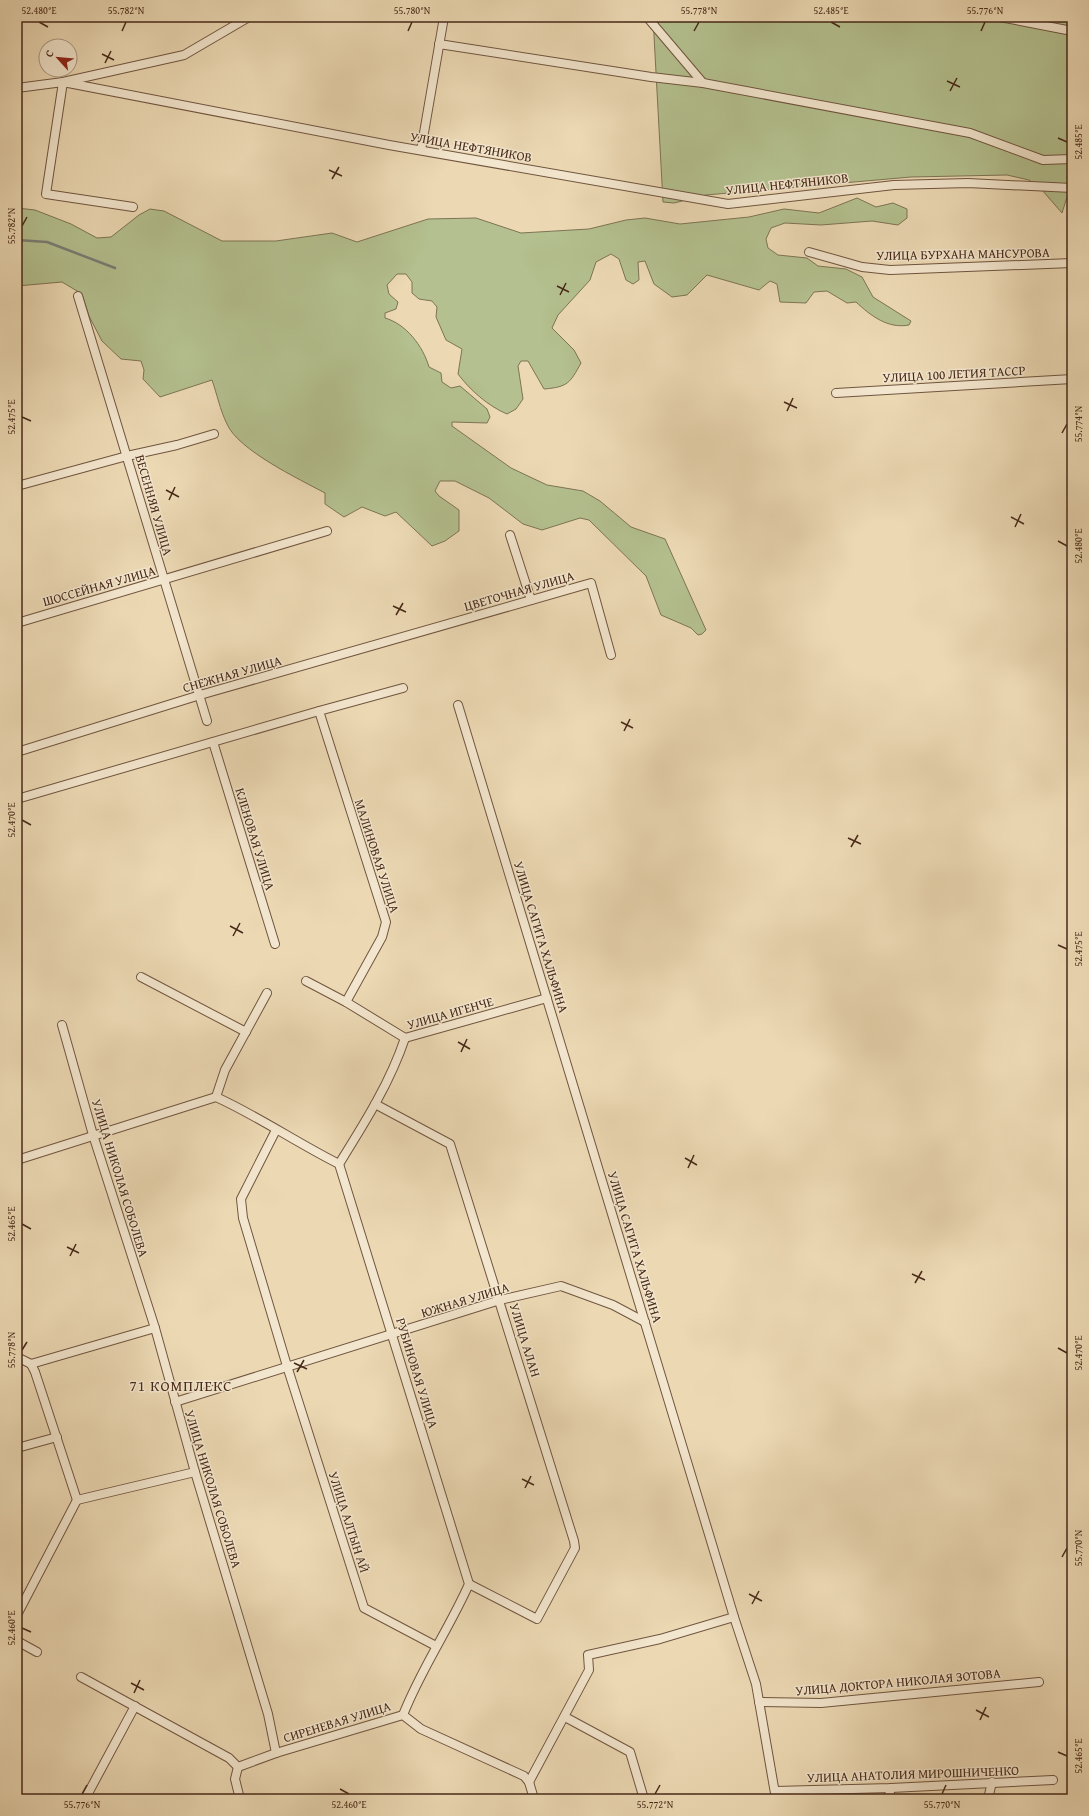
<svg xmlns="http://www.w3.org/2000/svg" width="1089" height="1816" font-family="'Gentium Book Plus',serif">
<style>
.green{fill:#b4c08f;stroke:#7e7454}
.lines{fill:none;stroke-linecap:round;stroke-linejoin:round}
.stream{stroke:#797f77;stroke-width:2.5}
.minor-casing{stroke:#70553f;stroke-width:10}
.minor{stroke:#f3e6ce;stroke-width:8}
.ticks{fill:none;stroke:#472918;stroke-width:1.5}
.labels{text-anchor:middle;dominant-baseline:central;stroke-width:3;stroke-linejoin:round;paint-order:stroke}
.street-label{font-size:13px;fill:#472918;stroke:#f3e6ce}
.quarter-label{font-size:15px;letter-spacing:1px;fill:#472918;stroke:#f3e6ce}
.neatline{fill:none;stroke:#472918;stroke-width:1.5}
.ticks-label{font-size:10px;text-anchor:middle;fill:#472918}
</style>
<rect width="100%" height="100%" fill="#ecd9b4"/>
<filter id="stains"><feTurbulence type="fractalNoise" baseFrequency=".005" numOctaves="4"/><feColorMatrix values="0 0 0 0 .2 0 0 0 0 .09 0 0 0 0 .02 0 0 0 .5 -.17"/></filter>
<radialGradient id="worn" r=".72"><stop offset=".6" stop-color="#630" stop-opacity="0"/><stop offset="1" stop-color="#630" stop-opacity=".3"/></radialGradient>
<g class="green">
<path d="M653,17H1072V181L1062,213L1042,190L1029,180L1007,175L911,177L706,195L674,203L663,202Z"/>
<path d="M857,198L876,207L893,203L907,209V218L898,225L872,221L821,225L785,223L771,228L766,239L768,248L778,255L807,258L818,266L846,269L862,277L873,297L911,321L909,325C888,329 871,316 856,302L847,303L827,291L814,292L806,303L780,302L777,284L770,281L759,290L707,275L687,295L672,297L654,284L645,261L638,262L639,280L633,284L626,280L619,259L611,254L596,262L590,280L558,315L552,328L574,350L581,363C570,383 568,387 544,389L528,361H521L518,366L523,399L516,409L507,414C488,406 470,390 458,374L462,349L446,340L436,317L437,307L432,301L419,299L412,293V282L406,274H397L387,285L389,294L398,302L396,309L385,313V318C406,324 423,346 429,367L441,373L442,382L451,388L460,386L487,409L490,417L487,423L452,422V426L511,468L547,485L583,491L600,501L631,527L665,539L706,630L702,634L698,635L691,628L661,615L646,576L589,520L580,518L542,530L523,524L489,498L455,481H440L435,491L439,496L459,510V531L445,541L432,546L396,512L385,516L362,507L344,517L325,504V493C299,479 238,450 227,424C220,410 217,394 212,380L160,397L143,379L144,370L141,361L121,359L102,341L89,316L82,294L62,282L17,286V208L35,210L71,224L97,238L111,237L139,215L150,209L164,211L222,241H276L332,233L357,242L428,219L476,218L521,233L589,229L626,220L645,218L680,224L749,217L784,209L819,213Z"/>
</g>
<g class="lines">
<path class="stream" d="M17,240L47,242L115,268"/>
<g class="minor-casing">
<g id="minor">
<path d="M647,17L703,83L970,133L1043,160L1072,159"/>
<path d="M1000,17L1072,31"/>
<path d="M439,44L651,77L703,83"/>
<path d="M17,88L63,82L184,55L249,17"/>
<path d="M421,150L444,17"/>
<path d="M133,207L46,194L63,82L389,145L728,204L894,185L968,183L1072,188"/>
<path d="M809,252L862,267L890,270L1072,263"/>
<path d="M78,296L207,721"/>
<path d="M836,393L1072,379"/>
<path d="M17,486L127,456L177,445L214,434"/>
<path d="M510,535L531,600"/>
<path d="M17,623L327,531"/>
<path d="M458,705L734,1617L756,1684L776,1799"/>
<path d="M319,711L386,922L382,937L346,1002"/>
<path d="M213,742L275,944"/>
<path d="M17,752L200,695L591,583L611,655"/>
<path d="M17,799L319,711L403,688"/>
<path d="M141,977L246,1032"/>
<path d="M306,981L346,1002L405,1038"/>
<path d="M62,1025L93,1135L155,1328L195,1472L268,1714L276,1753"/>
<path d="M405,1038L547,998"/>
<path d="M216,1097C258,1116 297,1143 339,1164L469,1584C449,1629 421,1669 403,1715"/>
<path d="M216,1097L225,1070L267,993"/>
<path d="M375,1104L450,1144L574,1541L575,1548L537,1619L469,1584"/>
<path d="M276,1130L241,1199L243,1218L287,1366L364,1608L436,1646"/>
<path d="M17,1160L216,1097"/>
<path d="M339,1164C364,1124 390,1083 405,1038"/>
<path d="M17,1357L31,1364"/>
<path d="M31,1364L35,1372L77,1500"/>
<path d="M31,1364L155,1328"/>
<path d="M175,1402L500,1300L561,1286L613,1305L645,1322"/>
<path d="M17,1448L57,1437"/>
<path d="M77,1500L195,1472"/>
<path d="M17,1615L77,1500"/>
<path d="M17,1641L37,1652"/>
<path d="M81,1677L229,1758L238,1767"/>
<path d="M759,1702L821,1703L1039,1682"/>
<path d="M403,1715L421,1729L524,1776L529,1782L534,1799"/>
<path d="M565,1717L630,1752L644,1799"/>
<path d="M238,1767L276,1753L403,1715"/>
<path d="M238,1767L235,1779L240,1799"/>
<path d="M529,1782L589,1670L588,1655L660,1639L734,1617"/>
<path d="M775,1791L891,1788L1053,1780"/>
<path d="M85,1799L135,1706"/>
<path d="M888,1799L891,1788"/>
<path d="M988,1799L992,1782"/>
</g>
</g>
<use href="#minor" class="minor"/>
</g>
<path class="ticks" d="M39,22L48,27M831,22L840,27M122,31L126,22M408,31L412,22M694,31L699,22M981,31L985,22M102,54L114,60M105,63L111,51M947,81L960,87M950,91L957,78M1058,138L1067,142M329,170L342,176M332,179L339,167M22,226L27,217M557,286L569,292M560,295L566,283M784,402L797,408M787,411L793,398M22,417L31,421M1062,433L1067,424M166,490L179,497M169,500L175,487M1011,517L1024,524M1015,527L1021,514M1058,541L1067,546M393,606L406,612M396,615L403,603M621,722L633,728M624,731L630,719M22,820L31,825M848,838L861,844M851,847L858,835M230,926L243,933M233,936L240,923M1058,945L1067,949M458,1042L470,1049M461,1052L467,1039M685,1158L697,1165M688,1168L694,1155M22,1224L31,1229M67,1247L79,1253M70,1256L76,1244M912,1274L925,1280M915,1283L922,1271M1058,1348L1067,1353M22,1350L27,1342M294,1363L307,1369M297,1372L304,1360M522,1479L534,1485M525,1488L531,1476M1062,1557L1067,1548M749,1594L762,1601M752,1604L759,1591M22,1628L31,1632M131,1683L144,1690M134,1693L140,1680M976,1710L989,1717M980,1720L986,1707M1058,1752L1067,1756M340,1789L349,1794M82,1794L87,1785M655,1794L660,1785M942,1794L946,1785"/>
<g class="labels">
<g class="street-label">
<text transform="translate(471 147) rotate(10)">УЛИЦА НЕФТЯНИКОВ</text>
<text transform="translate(787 184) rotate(-6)">УЛИЦА НЕФТЯНИКОВ</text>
<text transform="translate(963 254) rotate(-1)">УЛИЦА БУРХАНА МАНСУРОВА</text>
<text transform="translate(954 374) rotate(-3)">УЛИЦА 100 ЛЕТИЯ ТАССР</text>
<text transform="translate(154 505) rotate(74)">ВЕСЕННЯЯ УЛИЦА</text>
<text transform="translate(99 586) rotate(-16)">ШОССЕЙНАЯ УЛИЦА</text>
<text transform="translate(519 591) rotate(-16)">ЦВЕТОЧНАЯ УЛИЦА</text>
<text transform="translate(232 674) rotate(-16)">СНЕЖНАЯ УЛИЦА</text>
<text transform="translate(255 839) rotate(73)">КЛЕНОВАЯ УЛИЦА</text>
<text transform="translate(377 856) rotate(72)">МАЛИНОВАЯ УЛИЦА</text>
<text transform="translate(541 937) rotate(73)">УЛИЦА САГИТА ХАЛЬФИНА</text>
<text transform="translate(450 1013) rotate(-16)">УЛИЦА ИГЕНЧЕ</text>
<text transform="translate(120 1178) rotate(73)">УЛИЦА НИКОЛАЯ СОБОЛЕВА</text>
<text transform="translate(635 1247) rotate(73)">УЛИЦА САГИТА ХАЛЬФИНА</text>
<text transform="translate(465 1300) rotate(-17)">ЮЖНАЯ УЛИЦА</text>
<text transform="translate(525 1340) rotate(73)">УЛИЦА АЛАН</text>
<text transform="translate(417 1373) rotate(73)">РУБИНОВАЯ УЛИЦА</text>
<text transform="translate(213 1489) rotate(73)">УЛИЦА НИКОЛАЯ СОБОЛЕВА</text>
<text transform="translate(349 1522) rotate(72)">УЛИЦА АЛТЫН АЙ</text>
<text transform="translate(898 1682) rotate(-5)">УЛИЦА ДОКТОРА НИКОЛАЯ ЗОТОВА</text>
<text transform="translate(337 1722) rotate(-17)">СИРЕНЕВАЯ УЛИЦА</text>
<text transform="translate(913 1774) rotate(-2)">УЛИЦА АНАТОЛИЯ МИРОШНИЧЕНКО</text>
</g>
<g class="quarter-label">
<text x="181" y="1385">71 КОМПЛЕКС</text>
</g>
</g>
<rect width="1089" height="1816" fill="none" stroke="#ecd9b4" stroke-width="44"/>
<g transform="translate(58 58) rotate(297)"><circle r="19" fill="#f3e6ce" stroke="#ae9a85"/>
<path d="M0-3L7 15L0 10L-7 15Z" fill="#8f2418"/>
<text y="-6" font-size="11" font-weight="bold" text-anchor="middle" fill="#472918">С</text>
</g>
<rect x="22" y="22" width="1045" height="1772" class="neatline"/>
<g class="ticks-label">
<text x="39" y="14">52.480°E</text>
<text x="126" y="14">55.782°N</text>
<text x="412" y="14">55.780°N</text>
<text x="699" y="14">55.778°N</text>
<text x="831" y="14">52.485°E</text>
<text x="985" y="14">55.776°N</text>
<text transform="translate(1078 142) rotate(-90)" y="4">52.485°E</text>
<text transform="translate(11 226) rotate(-90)" y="4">55.782°N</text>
<text transform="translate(11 417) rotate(-90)" y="4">52.475°E</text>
<text transform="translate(1078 424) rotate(-90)" y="4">55.774°N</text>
<text transform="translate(1078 546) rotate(-90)" y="4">52.480°E</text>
<text transform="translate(11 820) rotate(-90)" y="4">52.470°E</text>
<text transform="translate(1078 949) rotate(-90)" y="4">52.475°E</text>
<text transform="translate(11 1224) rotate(-90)" y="4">52.465°E</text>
<text transform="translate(11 1350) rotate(-90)" y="4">55.778°N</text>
<text transform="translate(1078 1353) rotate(-90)" y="4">52.470°E</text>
<text transform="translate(1078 1548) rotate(-90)" y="4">55.770°N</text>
<text transform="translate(11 1628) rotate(-90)" y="4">52.460°E</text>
<text transform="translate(1078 1756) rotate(-90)" y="4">52.465°E</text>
<text x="82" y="1808">55.776°N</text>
<text x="349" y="1808">52.460°E</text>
<text x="655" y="1808">55.772°N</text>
<text x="942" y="1808">55.770°N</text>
</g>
<rect width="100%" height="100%" filter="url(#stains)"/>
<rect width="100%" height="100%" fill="url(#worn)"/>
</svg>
